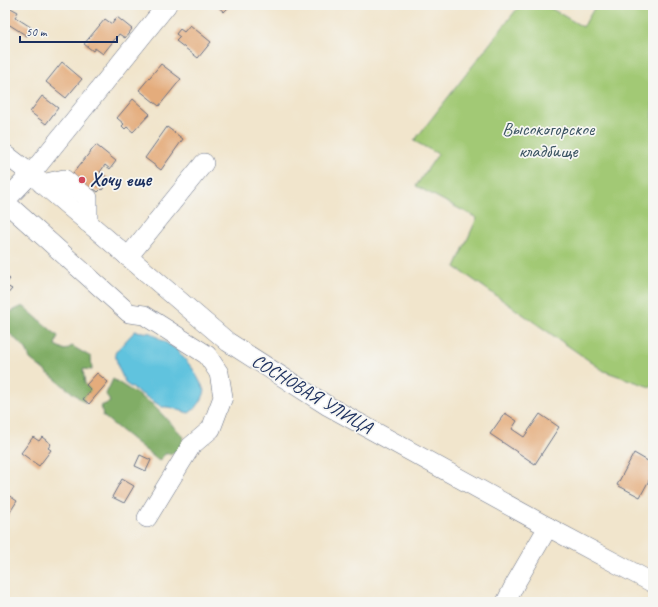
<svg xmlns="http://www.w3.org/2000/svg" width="658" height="607" font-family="Caveat,sans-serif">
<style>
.green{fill:#a2c975;stroke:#5e7c6a}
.forest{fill:#81ad66;stroke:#4e6e62}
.water{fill:#60c3de;stroke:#3e799e}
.building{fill:#e4ac7c}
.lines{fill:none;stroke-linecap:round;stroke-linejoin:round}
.minor-casing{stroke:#666f84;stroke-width:20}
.minor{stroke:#fff;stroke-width:19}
.poi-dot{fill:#d1495b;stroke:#f6f6f2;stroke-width:1.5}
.labels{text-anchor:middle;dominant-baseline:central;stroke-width:3.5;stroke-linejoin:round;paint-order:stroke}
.park-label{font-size:19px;fill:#3d5664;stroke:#f6f6f2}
.poi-label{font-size:19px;font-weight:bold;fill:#1b2f5e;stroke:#f6f6f2;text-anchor:start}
.street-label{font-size:19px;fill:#1b2f5e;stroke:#f6f6f2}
</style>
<rect width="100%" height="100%" fill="#f6f6f2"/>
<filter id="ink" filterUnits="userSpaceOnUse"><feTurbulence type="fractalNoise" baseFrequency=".025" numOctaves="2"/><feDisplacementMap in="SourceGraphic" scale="8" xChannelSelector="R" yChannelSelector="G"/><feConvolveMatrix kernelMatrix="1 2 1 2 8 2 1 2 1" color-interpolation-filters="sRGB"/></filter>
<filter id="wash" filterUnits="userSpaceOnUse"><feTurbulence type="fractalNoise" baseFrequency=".012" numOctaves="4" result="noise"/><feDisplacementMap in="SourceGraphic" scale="16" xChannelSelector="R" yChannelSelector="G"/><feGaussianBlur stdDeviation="0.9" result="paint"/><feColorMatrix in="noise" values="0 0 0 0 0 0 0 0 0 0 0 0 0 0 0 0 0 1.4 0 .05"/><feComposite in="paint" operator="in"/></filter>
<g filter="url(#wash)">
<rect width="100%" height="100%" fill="#f1e5cc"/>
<path class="green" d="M520,5H545L583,27L596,5H637L653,16V383L650,387L604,371L455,267L477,218L416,186L438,154L414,141Z"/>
<g class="forest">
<path d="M23,306L58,336L55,345L65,350L72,346L91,357L92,370L83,369L85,384L93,390L84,402L30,359L26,349L5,329V307L10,312Z"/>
<path d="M113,379L152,404L184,437L178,453L165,454L159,461L103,416L101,406L110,402L106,394Z"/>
</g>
<path class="water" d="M135,331L151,333L177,350L193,369L205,391C202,401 198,407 189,413C179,411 171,406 162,407L126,384L118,367L115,353L119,348Z"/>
<g id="blocks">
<g class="building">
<path d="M5,5L18,12L15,17L32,28L27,36L5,22Z"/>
<path d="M216,5H231L224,12Z"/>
<path d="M117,17L132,29L125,38L119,34L103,54L95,48L93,51L84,44L105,19L112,24Z"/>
<path d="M190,25L211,42L198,58L176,41L180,37L176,34L180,29L184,32Z"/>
<path d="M62,62L82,79L66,98L46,82Z"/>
<path d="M161,64L181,79L159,106L139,90Z"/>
<path d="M42,96L58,108L46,124L30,112Z"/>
<path d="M133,99L150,114L133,132L127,127L125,129L122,126L124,124L117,118Z"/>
<path d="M167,127L183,139L161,170L145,158Z"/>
<path d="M96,145L116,161L110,169L105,165L100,172L110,180L102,190L101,189L98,192L94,189L88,190L75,182L73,173Z"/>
<path d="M5,275L10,279L5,285L12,289L5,297Z"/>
<path d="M97,373L108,382L89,404L83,399L91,390L86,385Z"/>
<path d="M505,413L517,421L512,429L524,437L540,414L559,427L535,464L490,434Z"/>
<path d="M33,437L39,441L42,437L51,444L48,448L51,450L39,466L21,453Z"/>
<path d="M634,453L653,464V473L640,497L617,485Z"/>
<path d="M140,455L151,460L146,471L135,466Z"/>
<path d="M122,479L134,486L124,503L112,497Z"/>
<path d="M5,493L17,501L7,517L5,516Z"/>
</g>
</g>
</g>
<g filter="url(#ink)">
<use href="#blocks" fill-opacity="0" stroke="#666f84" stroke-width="1"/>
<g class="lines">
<g class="minor-casing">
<g id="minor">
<path d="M5,154L31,174L228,342L328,406L548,527L653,583"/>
<path d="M42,184L64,179L88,198V223"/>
<path d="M5,201L31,174L167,5"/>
<path d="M5,202L129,313L144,315L207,355L219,373L223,397L211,429L191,446L147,518"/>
<path d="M128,257L204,163"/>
<path d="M506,602L515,584L548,527"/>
</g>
</g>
<use href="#minor" class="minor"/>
</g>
</g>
<circle class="poi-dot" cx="82" cy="180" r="4"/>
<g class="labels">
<g class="park-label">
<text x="548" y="129">Высокогорское<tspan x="548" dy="22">кладбище</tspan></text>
</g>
<g class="poi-label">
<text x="90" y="180">Хочу еще</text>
</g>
<g class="street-label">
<text transform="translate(312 394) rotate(31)">СОСНОВАЯ УЛИЦА</text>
</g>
</g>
<rect width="658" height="607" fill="none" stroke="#f6f6f2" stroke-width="20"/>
<path d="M20 36v6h97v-6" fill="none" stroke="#1b2f5e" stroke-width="2"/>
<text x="26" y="36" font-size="12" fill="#1b2f5e" stroke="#f6f6f2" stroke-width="3" paint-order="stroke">50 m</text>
</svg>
